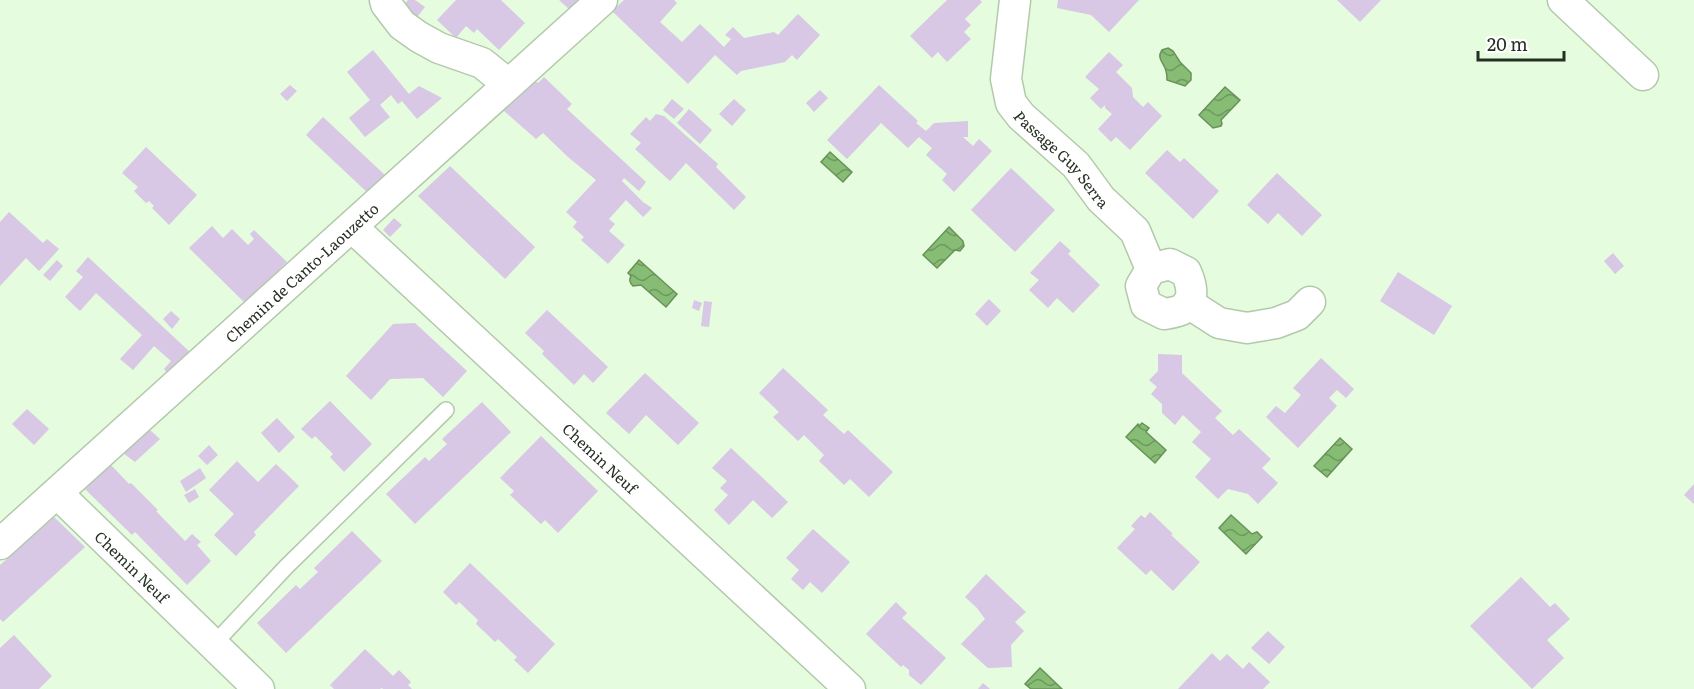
<svg xmlns="http://www.w3.org/2000/svg" width="1694" height="689" font-family="Literata,serif">
<style>
.water{fill:url(#water-waves);stroke:#69925b;stroke-width:1.5}
.building{fill:#d8c7e5}
.lines{fill:none;stroke-linecap:round;stroke-linejoin:round}
.service-casing{stroke:#b3c9ac;stroke-width:18}
.minor-casing{stroke:#b3c9ac;stroke-width:33}
.service{stroke:#fff;stroke-width:15}
.minor{stroke:#fff;stroke-width:30}
.labels{text-anchor:middle;dominant-baseline:central;stroke-width:5;stroke-linejoin:round;paint-order:stroke}
.street-label{font-size:15px;fill:#262f24;stroke:#fff}
</style>
<defs>
<pattern id="water-waves" width="16" height="10" patternUnits="userSpaceOnUse" patternTransform="scale(1.5)"><rect width="16" height="10" fill="#86bc73"/><path d="M0 5q4-4 8 0t8 0" fill="none" stroke="#6d995e"/></pattern>
</defs>
<rect width="100%" height="100%" fill="#e5fcde"/>
<g class="water">
<path d="M1168,48L1173,51L1180,62L1191,73V80L1185,86L1167,80C1167,77 1167,74 1166,71C1164,62 1156,59 1162,50Z"/>
<path d="M1225,87L1240,100L1221,120L1222,124L1221,126L1213,128L1199,115Z"/>
<path d="M830,152L852,172L843,182L821,162Z"/>
<path d="M949,227L963,241L964,246L960,251L955,250L937,268L923,255Z"/>
<path d="M639,260L677,294L666,307L641,285L633,286C630,283 629,279 631,276L628,273Z"/>
<path d="M1142,423L1149,428L1146,432L1166,450L1155,463L1126,437L1138,424L1139,426Z"/>
<path d="M1340,438L1352,449L1327,477L1314,466Z"/>
<path d="M1231,515L1252,534L1257,532L1262,537L1246,554L1219,528Z"/>
<path d="M1040,668L1062,689H1031L1025,684Z"/>
</g>
<g class="building">
<path d="M408,0H415L425,7L414,21L400,10Z"/>
<path d="M456,0H501L525,23L499,50L477,29L474,33L466,26L456,38L437,20Z"/>
<path d="M559,0H581L570,10Z"/>
<path d="M624,0H674L677,3L660,22L682,42L700,24L724,47L731,39L725,35L733,27L744,38L774,32L778,35L798,14L820,35L797,60L792,55L785,62L741,71L737,75L715,55L688,84L612,11Z"/>
<path d="M947,0H980L982,2L965,19L971,25L964,32L971,39L947,62L938,52L932,58L910,36Z"/>
<path d="M1058,0H1139L1109,32L1091,15L1057,8Z"/>
<path d="M1337,0H1381L1360,22Z"/>
<path d="M373,50L409,94L419,86L442,98L417,119L402,101L398,104L391,95L380,105L390,117L365,137L349,118L370,100L347,72Z"/>
<path d="M1109,52L1123,65L1116,72L1132,88L1133,97L1143,107L1148,102L1162,116L1130,150L1116,137L1111,142L1098,129L1112,114L1105,108V105L1101,109L1090,98L1099,89L1085,77Z"/>
<path d="M544,77L572,104L567,109L646,182L639,191L624,178L622,181L643,202L652,208L643,217L626,200L609,219L615,224L609,231L625,245L608,264L581,240L584,237L573,227L577,222L566,212L596,180L568,157L543,133L536,139L503,110L535,81L538,83Z"/>
<path d="M290,85L297,91L287,101L280,94Z"/>
<path d="M879,85L918,121L916,123L926,131L934,123L968,121V137H963L973,146L979,139L992,151L954,192L942,180L947,174L926,155L932,148L919,137L908,148L881,123L847,159L827,140Z"/>
<path d="M820,90L828,98L814,112L806,103Z"/>
<path d="M672,99L684,109L674,119L663,110Z"/>
<path d="M734,99L746,110L732,126L719,114Z"/>
<path d="M689,109L712,130L700,144L677,123Z"/>
<path d="M656,114L664,116L718,164L716,167L746,197L734,210L686,163L670,181L635,149L641,143L630,134L646,117L650,121Z"/>
<path d="M323,117L387,177L369,194L306,135Z"/>
<path d="M146,147L197,195L169,225L152,208L154,206L149,201L146,203L134,191L138,187L122,173Z"/>
<path d="M1167,150L1180,162L1184,158L1219,191L1193,219L1145,173Z"/>
<path d="M450,166L535,247L505,279L418,196Z"/>
<path d="M1011,168L1055,210L1015,252L971,210Z"/>
<path d="M1277,173L1322,215L1302,236L1278,213L1268,224L1247,205Z"/>
<path d="M9,212L43,243L47,239L59,249L39,271L26,258L0,286V222Z"/>
<path d="M394,218L402,225L390,237L383,230Z"/>
<path d="M212,226L223,238L232,229L248,245L254,239L250,234L254,230L287,262L245,303L189,248Z"/>
<path d="M1060,241L1071,251L1068,254L1100,285L1073,313L1057,298L1048,308L1029,290L1039,280L1030,273Z"/>
<path d="M1613,253L1624,266L1615,274L1604,261Z"/>
<path d="M88,257L192,354L169,375L164,369L171,361L154,346L133,370L120,359L142,335L96,293L80,311L65,297L83,277L76,271Z"/>
<path d="M57,260L63,266L50,281L43,275Z"/>
<path d="M1398,272L1452,306L1434,335L1380,301Z"/>
<path d="M989,299L1001,311L987,326L975,314Z"/>
<path d="M694,300L702,303L699,311L692,308Z"/>
<path d="M704,301L712,302L709,327L701,326Z"/>
<path d="M547,310L608,367L593,383L584,374L574,385L542,354L544,351L525,333Z"/>
<path d="M171,311L180,319L172,329L163,319Z"/>
<path d="M415,323L467,371L443,397L423,378L390,379L371,400L346,376L393,324Z"/>
<path d="M1158,354L1182,355V373L1222,411L1215,418L1233,435L1239,429L1271,459L1262,468L1278,483L1258,504L1248,494L1228,489L1218,499L1195,477L1211,459L1192,442L1201,432L1183,415L1175,425L1162,413V404L1151,394L1157,387L1149,380L1158,371Z"/>
<path d="M1321,358L1354,389L1346,398L1337,390L1329,398L1337,406L1298,448L1266,417L1276,406L1285,413L1301,395L1293,388Z"/>
<path d="M783,368L828,410L823,415L844,434L848,430L893,472L869,497L850,479L844,485L819,461L824,455L804,435L798,441L773,417L779,412L759,393Z"/>
<path d="M645,373L699,423L678,445L646,415L629,434L606,413Z"/>
<path d="M330,401L372,444L344,472L330,457L333,454L315,436L312,439L301,429Z"/>
<path d="M482,402L511,432L415,524L386,494L425,457L429,461L447,444L442,439Z"/>
<path d="M27,409L49,429L34,445L12,424Z"/>
<path d="M277,418L295,437L279,453L261,433Z"/>
<path d="M150,430L160,439L135,462L123,453Z"/>
<path d="M541,436L598,491L558,533L545,520L541,524L510,495L514,491L500,478Z"/>
<path d="M209,445L218,455L207,465L198,456Z"/>
<path d="M731,448L788,502L772,518L753,500L729,525L714,510L728,495L720,488L727,481L712,468Z"/>
<path d="M237,461L258,482L276,464L299,486L254,532L256,535L236,556L214,535L234,514L209,490Z"/>
<path d="M111,465L129,484L131,483L158,510L156,511L185,541L192,534L201,542L197,545L211,561L187,585L135,532L132,535L84,488Z"/>
<path d="M200,468L206,478L186,492L180,481Z"/>
<path d="M1694,484V504L1684,495Z"/>
<path d="M195,489L199,497L189,503L184,495Z"/>
<path d="M1150,512L1173,534L1171,535L1200,562L1173,591L1151,570L1146,575L1117,548L1135,529L1131,526L1141,515L1145,518Z"/>
<path d="M54,517L85,547L3,622L0,619V565Z"/>
<path d="M813,529L850,562L822,593L810,582L803,590L791,579L799,570L786,558Z"/>
<path d="M352,531L382,561L286,653L257,623L296,585L300,589L318,572L314,568Z"/>
<path d="M470,563L555,644L528,673L514,660L517,657L498,639L495,642L476,624L478,620L459,602L456,605L443,592Z"/>
<path d="M986,574L1026,612L1015,622L1024,631L1011,645L1012,667L988,668L961,644L985,619L977,608L965,597Z"/>
<path d="M1521,577L1550,607L1555,603L1570,619L1547,640L1564,658L1532,689L1470,626Z"/>
<path d="M896,602L907,613L902,618L946,658L921,685L909,675V670L903,665L901,667L866,634Z"/>
<path d="M1268,631L1285,647L1269,664L1251,648Z"/>
<path d="M14,635L52,676L39,689H0V648Z"/>
<path d="M365,649L393,676L399,670L411,682L408,685L412,689H383L382,688L380,689H334L330,685Z"/>
<path d="M1212,653L1220,661L1227,654L1243,669L1249,662L1270,682L1263,689H1178Z"/>
<path d="M983,683L990,689H978Z"/>
</g>
<g class="lines">
<g class="service-casing">
<path id="service" d="M213,645L286,567L446,410"/>
</g>
<g class="minor-casing">
<g id="minor">
<path d="M385,0L386,4L402,25L419,37L439,48L482,63L508,84"/>
<path id="s1" d="M1015,0L1006,79L1011,103L1021,116L1076,165L1101,199L1135,231L1151,269"/>
<path d="M1563,0L1643,75"/>
<path id="s2" d="M352,227L850,689"/>
<path d="M1170,264L1186,272C1191,283 1196,300 1183,309C1178,312 1170,313 1164,314L1146,305L1141,286L1151,269Z"/>
<path d="M1188,303L1219,323L1247,328L1276,323L1297,315L1310,302"/>
<path id="s3" d="M57,493L259,689"/>
<path id="s4" d="M0,544L602,0"/>
</g>
</g>
<use href="#service" class="service"/>
<use href="#minor" class="minor"/>
</g>
<g class="labels">
<g class="street-label">
<text stroke="none"><textPath href="#s1" startOffset="180">Passage Guy Serra</textPath></text>
<text stroke="none"><textPath href="#s4" startOffset="406">Chemin de Canto-Laouzetto</textPath></text>
<text stroke="none"><textPath href="#s2" startOffset="339">Chemin Neuf</textPath></text>
<text stroke="none"><textPath href="#s3" startOffset="105">Chemin Neuf</textPath></text>
</g>
</g>
<path d="M1478 51v9h86v-9" fill="none" stroke="#262f24" stroke-width="3"/>
<text x="1487" y="51" font-size="18" fill="#262f24" stroke="#ffffff" stroke-width="4.5" paint-order="stroke">20 m</text>
</svg>
